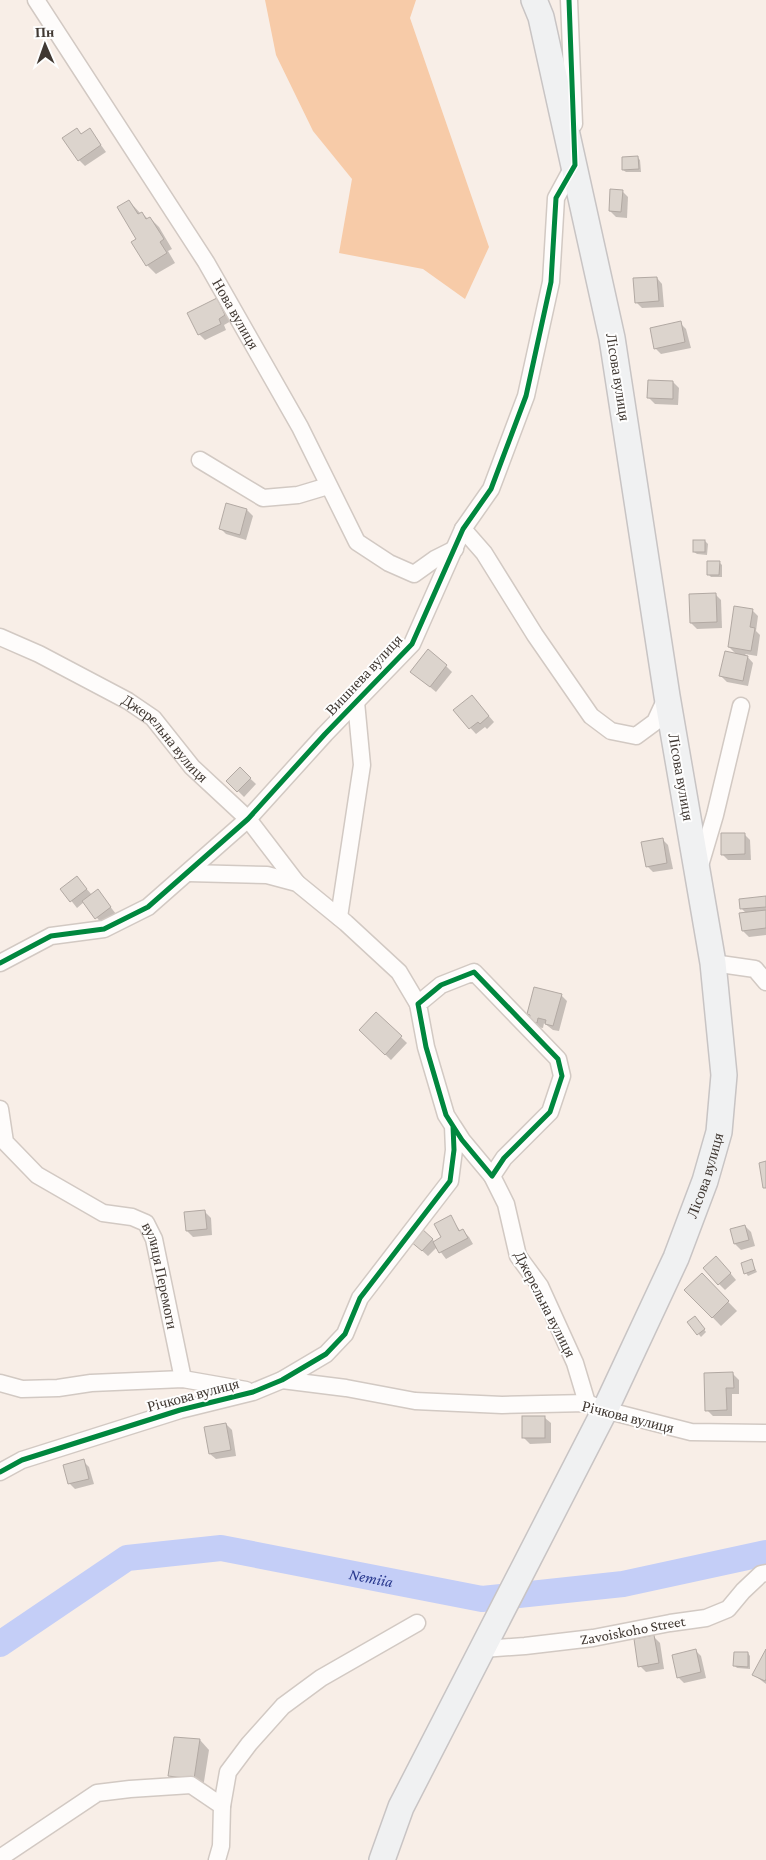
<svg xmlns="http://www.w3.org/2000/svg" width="766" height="1860" font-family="'Crimson Pro',serif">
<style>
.forest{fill:#f7cba8}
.shadow{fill:#0003}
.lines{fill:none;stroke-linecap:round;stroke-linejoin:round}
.river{stroke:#c4cef7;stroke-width:26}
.building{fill:#dcd4cd;stroke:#b2a9a3}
.minor-casing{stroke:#d2c9c3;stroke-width:19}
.highway-casing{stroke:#c8c4c4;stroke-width:28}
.minor{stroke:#fefcfb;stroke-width:16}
.highway{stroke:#f0f1f2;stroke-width:25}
.cycleway-casing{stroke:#fefefe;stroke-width:8}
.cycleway{stroke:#00873e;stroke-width:5}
.labels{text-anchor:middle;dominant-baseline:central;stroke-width:4;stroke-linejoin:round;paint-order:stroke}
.street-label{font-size:15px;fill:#403832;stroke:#fefefe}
.water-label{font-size:16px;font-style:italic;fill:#29398e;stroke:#fefefe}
</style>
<rect width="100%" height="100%" fill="#f8eee7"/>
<path class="forest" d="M265,0H416L410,18L489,247L465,299L423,269L339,253L352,179L313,131L276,55Z"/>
<g class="shadow">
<path d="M90,130L106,152L85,166L79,160L82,135Z"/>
<path d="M638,158L640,160L641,172H626L623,170Z"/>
<path d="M622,191L628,197L627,218L616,217L610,211Z"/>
<path d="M129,201L141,214L142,213L148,219L150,218L159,227L172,249L168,251L175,263L156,274L147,265L138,240Z"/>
<path d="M657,278L662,284L664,307L642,308L636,302Z"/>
<path d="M217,299L223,305L231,321L224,325L226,330L205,340L199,334L189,313Z"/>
<path d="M680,323L686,329L691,348L661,354L655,348Z"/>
<path d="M673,382L679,388L678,405L655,404L649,398Z"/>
<path d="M227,505L247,510L253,516L246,540L226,534L220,528Z"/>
<path d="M705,541L708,544L707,555L697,554L694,552Z"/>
<path d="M719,562L722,565V577H711L708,574Z"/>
<path d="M715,594L721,600L722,628L697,629L691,623Z"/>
<path d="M752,610L758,616L756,631L760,635L757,656L745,654L753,663L748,686L727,682L721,676L737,655L729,647Z"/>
<path d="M446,666L452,672L436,692L418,677Z"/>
<path d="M477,702L494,722L487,729L485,727L476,734L455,711Z"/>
<path d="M240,769L256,784L244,797L228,781Z"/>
<path d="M744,834L750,840L751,860H728L722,854Z"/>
<path d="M662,839L668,845L673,869L653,872L647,866Z"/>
<path d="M77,878L92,895L98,891L116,914L102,924L84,902L77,908L62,889Z"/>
<path d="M766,898V935L749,937L743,931L747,914L742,909Z"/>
<path d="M561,995L567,1001L559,1031L553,1030L544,1023L543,1028L536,1027L530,1021L531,1017L529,1014Z"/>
<path d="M376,1013L407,1043L391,1060L360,1030Z"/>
<path d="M205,1212L211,1218L212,1235L193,1237L187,1231Z"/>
<path d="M450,1217L461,1232L463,1231L469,1237L473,1244L446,1259L437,1247L428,1256L418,1247L422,1230L435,1242L443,1238Z"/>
<path d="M745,1226L751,1232L755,1246L741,1250L735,1244Z"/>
<path d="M751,1261L757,1272L748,1276L746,1273Z"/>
<path d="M722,1263L736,1280L725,1290L719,1284Z"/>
<path d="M702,1275L737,1311L721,1326L686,1290Z"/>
<path d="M697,1320L706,1332L701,1337L689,1322Z"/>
<path d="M733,1374L739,1380V1394H732V1416H713L707,1410Z"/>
<path d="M545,1418L551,1423V1443L530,1444L524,1438Z"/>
<path d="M226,1424L232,1430L236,1456L216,1459L210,1454Z"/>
<path d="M83,1461L89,1467L94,1484L75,1489L69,1483Z"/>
<path d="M654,1637L660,1643L664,1669L646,1672L640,1666Z"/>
<path d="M695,1650L701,1656L706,1678L684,1683L678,1677Z"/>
<path d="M766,1652V1684L754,1675Z"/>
<path d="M748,1653L750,1656V1669L737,1668L735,1666Z"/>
<path d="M175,1738L200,1740L209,1750L203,1788L178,1784L169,1775Z"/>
</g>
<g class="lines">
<path class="river" id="s1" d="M0,1644L127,1558L221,1548L482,1599L623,1584L766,1553"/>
</g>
<g class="building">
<path d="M77,128L81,134L90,128L101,145L78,161L62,138Z"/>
<path d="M638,156L639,169L622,170V157Z"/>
<path d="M610,189L623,190L621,212L609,211Z"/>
<path d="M129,200L138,214L142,212L146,219L150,217L164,239L160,242L167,253L146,266L131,242L136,239L117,207Z"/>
<path d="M657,277L659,301L635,303L633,278Z"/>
<path d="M217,298L225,315L219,319L221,324L198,335L187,313Z"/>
<path d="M681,321L685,342L654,349L650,328Z"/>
<path d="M648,380L673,381V399L647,398Z"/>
<path d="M226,503L247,509L240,535L219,529Z"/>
<rect x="693" y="540" width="12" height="12"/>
<path d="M707,561H720L719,575H707Z"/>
<path d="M716,593L717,622L690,623L689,594Z"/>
<path d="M734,606L753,609L750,627L755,628L751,651L728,647Z"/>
<path d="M428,649L447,665L430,687L410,672Z"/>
<path d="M725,651L748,656L743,681L719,676Z"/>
<path d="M472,695L489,716L480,724L478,722L469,729L453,710Z"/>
<path d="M240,767L251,778L237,792L226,781Z"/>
<path d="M721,833H745V854L721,855Z"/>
<path d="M663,838L667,863L646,867L641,842Z"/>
<path d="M77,876L87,889L70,902L60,889Z"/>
<path d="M98,889L111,907L95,919L82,901Z"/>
<path d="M766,896V907L740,909L739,899Z"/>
<path d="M766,910V928L742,931L739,913Z"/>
<path d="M534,987L562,994L553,1026L545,1024L546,1020L538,1018L537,1023L529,1021L530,1015L527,1014Z"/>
<path d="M376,1012L402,1036L385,1055L359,1030Z"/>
<path d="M766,1161V1188H763L759,1163Z"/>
<path d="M205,1210L207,1229L186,1231L184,1212Z"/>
<path d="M451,1215L459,1231L463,1229L468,1238L439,1253L433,1242L441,1237L434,1224Z"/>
<path d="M745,1225L749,1240L734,1244L730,1229Z"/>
<path d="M421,1228L433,1239L422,1251L410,1241Z"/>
<path d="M716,1256L731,1273L718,1285L703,1268Z"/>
<path d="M752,1259L755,1270L744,1274L741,1263Z"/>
<path d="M702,1273L729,1301L712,1318L684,1290Z"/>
<path d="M695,1316L705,1329L697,1335L687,1322Z"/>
<path d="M733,1372L734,1388H726L727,1410L705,1411L704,1373Z"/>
<rect x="522" y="1416" width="23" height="22"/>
<path d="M226,1423L231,1450L209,1454L204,1427Z"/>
<path d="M84,1459L89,1479L68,1484L63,1465Z"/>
<path d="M654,1635L659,1663L638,1667L634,1639Z"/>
<path d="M696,1649L701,1672L677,1678L672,1655Z"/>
<path d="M766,1649V1679L765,1681L752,1675Z"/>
<path d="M734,1652H748V1667L733,1666Z"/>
<path d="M174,1737L200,1739L194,1779L168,1776Z"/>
</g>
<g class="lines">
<g class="minor-casing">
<g id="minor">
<path id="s2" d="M36,0L206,262L300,427L357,542L389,563L414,574L435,559L455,549"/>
<path d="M569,0L574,124"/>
<path d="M200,460L263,498L298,495L328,486"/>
<path d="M463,529L484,553L535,635L591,716L611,731L636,736L655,722L667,696"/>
<path id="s3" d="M0,637L39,654L128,701L153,718L192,767L248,819L297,883"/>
<path d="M699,869L715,815L741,706"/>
<path d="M188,873L267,875L297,883L346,923L399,972L418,1004"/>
<path d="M339,917L362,765L356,702"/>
<path d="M0,963L51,936L104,929L148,907L248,819L325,734L412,644L463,529L491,489L526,396L551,282L556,198L575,163"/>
<path d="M713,963L755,969L766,982"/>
<path id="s4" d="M0,1109L5,1142L37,1175L103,1213L132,1217L146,1223L154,1239L183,1379"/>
<path d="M492,1176L506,1204L518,1256L540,1286L575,1363L587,1403"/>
<path d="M282,1380L346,1388L415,1401L502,1405L587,1403L605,1410L691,1432L766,1433"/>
<path d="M0,1383L22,1389L58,1388L91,1383L183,1379L246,1390"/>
<path d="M0,1472L22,1460L180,1410L253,1392L282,1380L326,1354L345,1334L360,1298L450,1181L454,1150L453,1126L446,1115L426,1047L418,1004L441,985L474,972L558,1059L562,1076L550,1112L504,1158L492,1176L462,1140L453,1126"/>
<path id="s5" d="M483,1649L525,1646L593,1638L670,1623L706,1618L728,1609L743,1591L761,1574L766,1573"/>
<path d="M222,1806L228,1772L249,1744L283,1706L321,1678L417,1623"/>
<path d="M0,1858L97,1793L130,1789L191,1785L222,1806L221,1846L217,1860"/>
</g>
</g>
<g class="highway-casing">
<g id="highway">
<path id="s6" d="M382,1860L401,1807L605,1410L676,1258L705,1181L719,1132L724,1075L713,963L667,696L612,338L541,17L534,0"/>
</g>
</g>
<use href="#minor" class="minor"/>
<use href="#highway" class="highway"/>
<g class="cycleway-casing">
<g id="cycleway">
<path d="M0,963L51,936L104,929L148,907L248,819L325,734L412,644L463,529L491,489L526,396L551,282L556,198L575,165L569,0"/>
<path d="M0,1472L22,1460L180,1410L253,1392L282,1380L326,1354L345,1334L360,1298L450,1181L454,1150L453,1126L446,1115L426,1047L418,1004L441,985L474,972L558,1059L562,1076L550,1112L504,1158L492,1176L462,1140L453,1126"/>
</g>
</g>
<use href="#cycleway" class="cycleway"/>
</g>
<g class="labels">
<g class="street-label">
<text stroke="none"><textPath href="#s2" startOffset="372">Нова вулиця</textPath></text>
<text transform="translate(618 377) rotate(81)">Лісова вулиця</text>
<text transform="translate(364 675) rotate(-47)">Вишнева вулиця</text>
<text stroke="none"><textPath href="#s3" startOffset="196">Джерельна вулиця</textPath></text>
<text transform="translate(681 777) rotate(80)">Лісова вулиця</text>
<text stroke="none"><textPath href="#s6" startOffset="758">Лісова вулиця</textPath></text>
<text stroke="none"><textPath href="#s4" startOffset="255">вулиця Перемоги</textPath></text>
<text transform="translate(545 1304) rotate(63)">Джерельна вулиця</text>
<text transform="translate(193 1395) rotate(-15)">Річкова вулиця</text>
<text transform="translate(628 1417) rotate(14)">Річкова вулиця</text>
<text stroke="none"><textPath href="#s5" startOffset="151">Zavoiskoho Street</textPath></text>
</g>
<g class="water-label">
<text stroke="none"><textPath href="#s1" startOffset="401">Nemiia</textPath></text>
</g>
</g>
<g transform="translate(45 45) rotate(358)" stroke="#fefefe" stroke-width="4" paint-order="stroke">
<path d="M0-4L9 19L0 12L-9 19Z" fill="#403832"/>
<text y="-8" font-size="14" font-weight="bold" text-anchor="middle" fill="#403832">Пн</text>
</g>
</svg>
